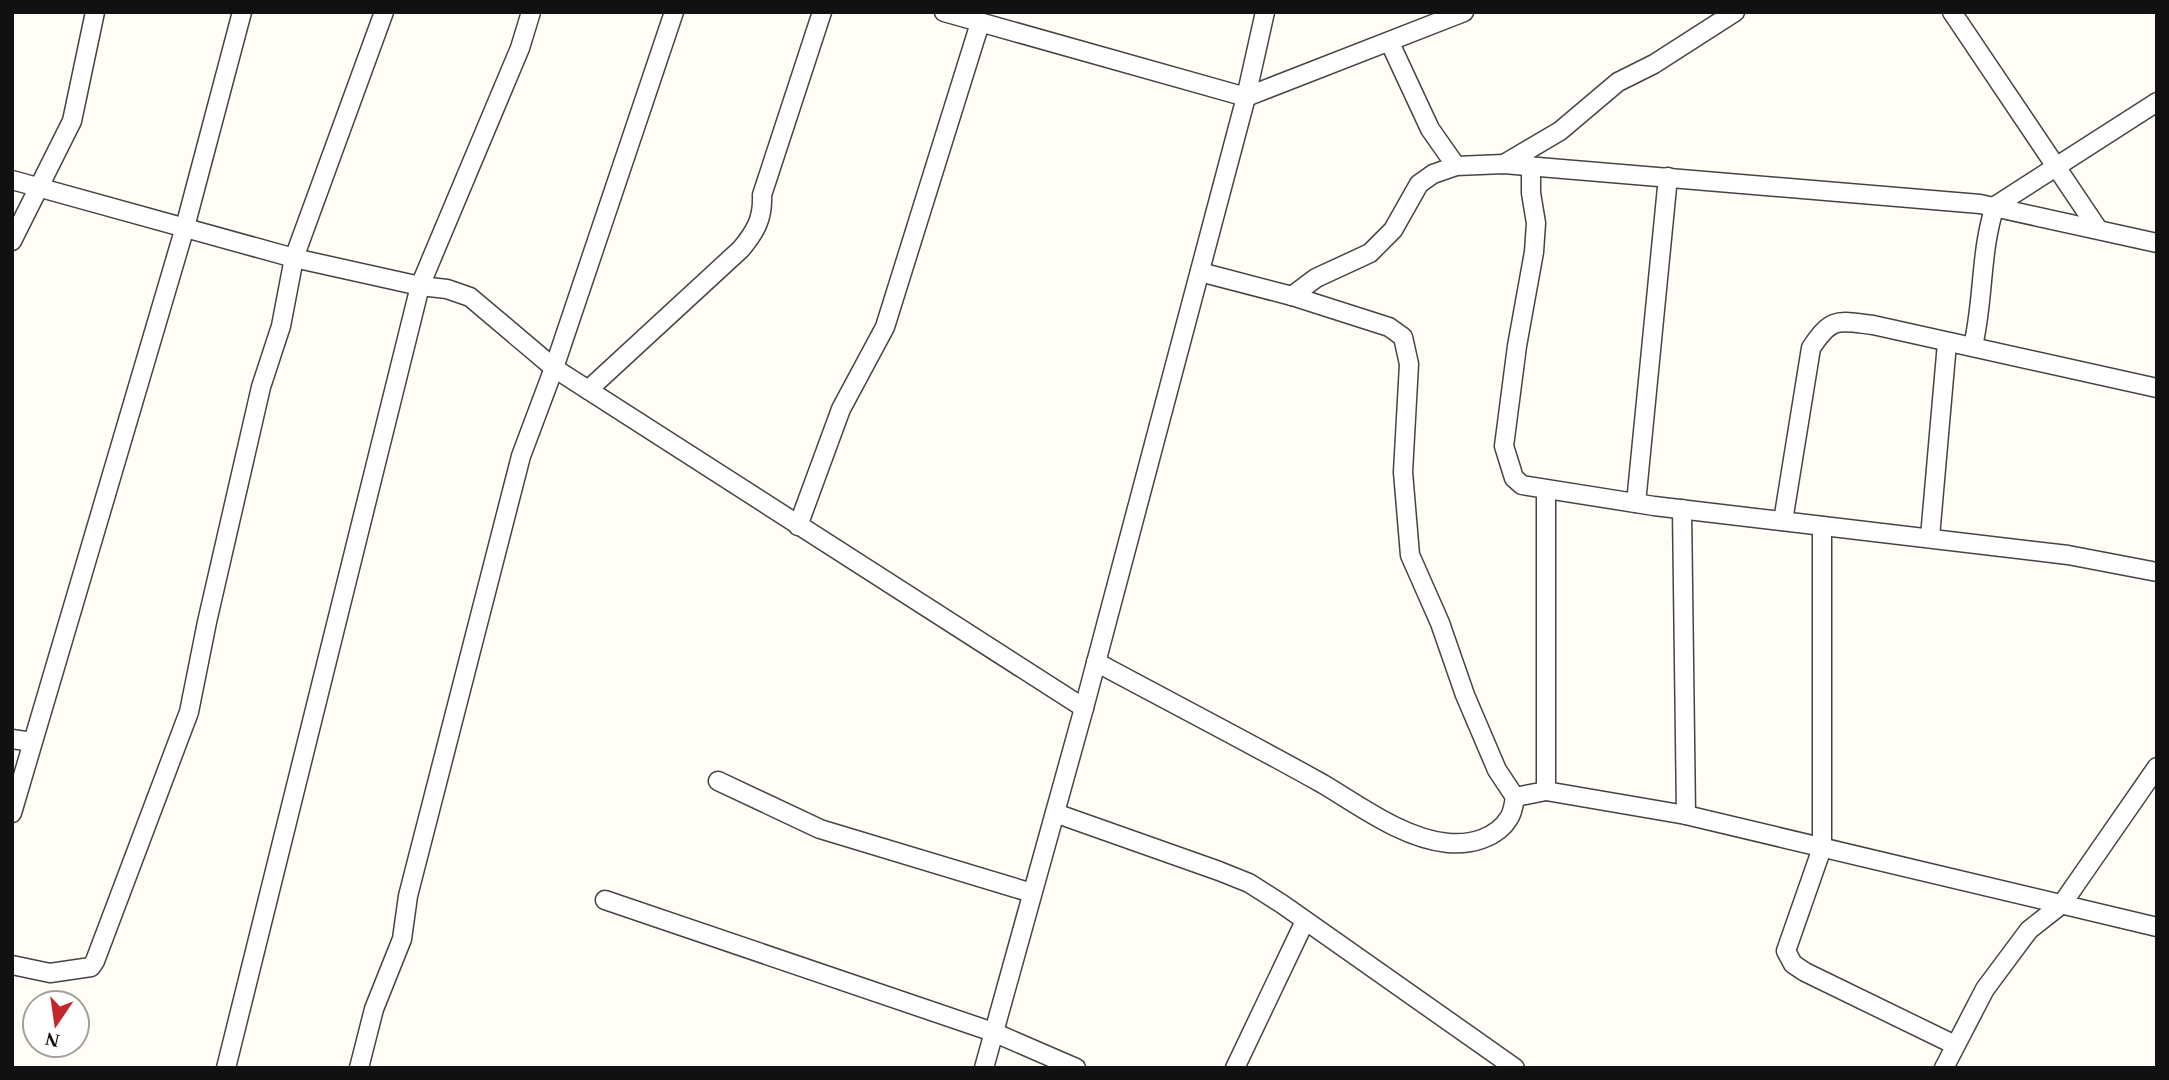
<svg xmlns="http://www.w3.org/2000/svg" width="2169" height="1080" font-family="Georgia,serif">
<style>
.lines{fill:none;stroke-linecap:round;stroke-linejoin:round}
.minor-casing{stroke:#444;stroke-width:21}
.minor{stroke:#fff;stroke-width:18}
</style>
<rect width="100%" height="100%" fill="#fffdf5"/>
<g class="lines">
<g class="minor-casing">
<g id="minor">
<path d="M944,12L1246,97L1464,12"/>
<path d="M1952,12L2098,229"/>
<path d="M1390,43L1430,129L1456,166"/>
<path d="M1504,164L1560,131L1618,82L1654,64L1735,12"/>
<path d="M1531,166V193L1536,223L1534,252L1517,346L1504,446L1514,478L1522,485L1654,506L2068,555L2157,572"/>
<path d="M12,180L294,258L420,286L447,289L470,297L554,368L1084,708"/>
<path d="M12,241L72,121L95,12"/>
<path d="M1200,272L1292,296L1389,327L1403,337L1409,364L1403,472L1410,555L1440,623L1465,695L1497,770L1515,797"/>
<path d="M1292,296L1316,278L1370,253L1393,230L1419,184L1433,174L1456,166L1504,164L1980,204L2157,243"/>
<path d="M1973,346C1984,300 1980,251 1995,206L2157,102"/>
<path d="M588,390L741,249C756,231 763,218 762,195L822,12"/>
<path d="M1636,503L1668,177"/>
<path d="M1682,509L1686,815"/>
<path d="M1783,521L1811,348C1832,316 1838,321 1873,325L2157,388"/>
<path d="M798,526L841,409L885,327L980,23"/>
<path d="M1822,526V848L1786,951L1793,964L1805,972L1955,1045"/>
<path d="M1930,537L1947,343"/>
<path d="M1096,662C1172,703 1248,742 1323,784C1360,806 1404,839 1448,843C1471,845 1497,838 1509,818C1513,812 1514,803 1515,797"/>
<path d="M12,739L32,742"/>
<path d="M718,781L820,829L1032,893"/>
<path d="M1546,791L1686,815L2157,927"/>
<path d="M1515,797L1546,791V490"/>
<path d="M12,813L185,227L242,12"/>
<path d="M1055,813L1219,871L1249,883L1282,904L1515,1068"/>
<path d="M605,900L993,1032L1076,1068"/>
<path d="M12,965L50,973L91,967L95,961L189,712L207,622L261,387L281,326L294,258L384,12"/>
<path d="M226,1068L420,286L520,48L531,12"/>
<path d="M359,1068L374,1009L402,939L408,896L521,456L554,368L674,12"/>
<path d="M984,1068L1084,708L1246,97L1265,12"/>
<path d="M1235,1068L1305,921"/>
<path d="M1944,1068L1985,989L2029,930L2062,904L2157,767"/>
</g>
</g>
<use href="#minor" class="minor"/>
</g>
<rect width="2169" height="1080" fill="none" stroke="#111111" stroke-width="28"/>
<g transform="translate(56 1024) rotate(193)"><circle r="33" fill="#ffffff" stroke="#a0a0a0" stroke-width="2"/>
<path d="M0-5L12 26L0 18L-12 26Z" fill="#c4262e"/>
<text y="-10" font-size="19" font-weight="bold" text-anchor="middle" fill="#111111">N</text>
</g>
</svg>
